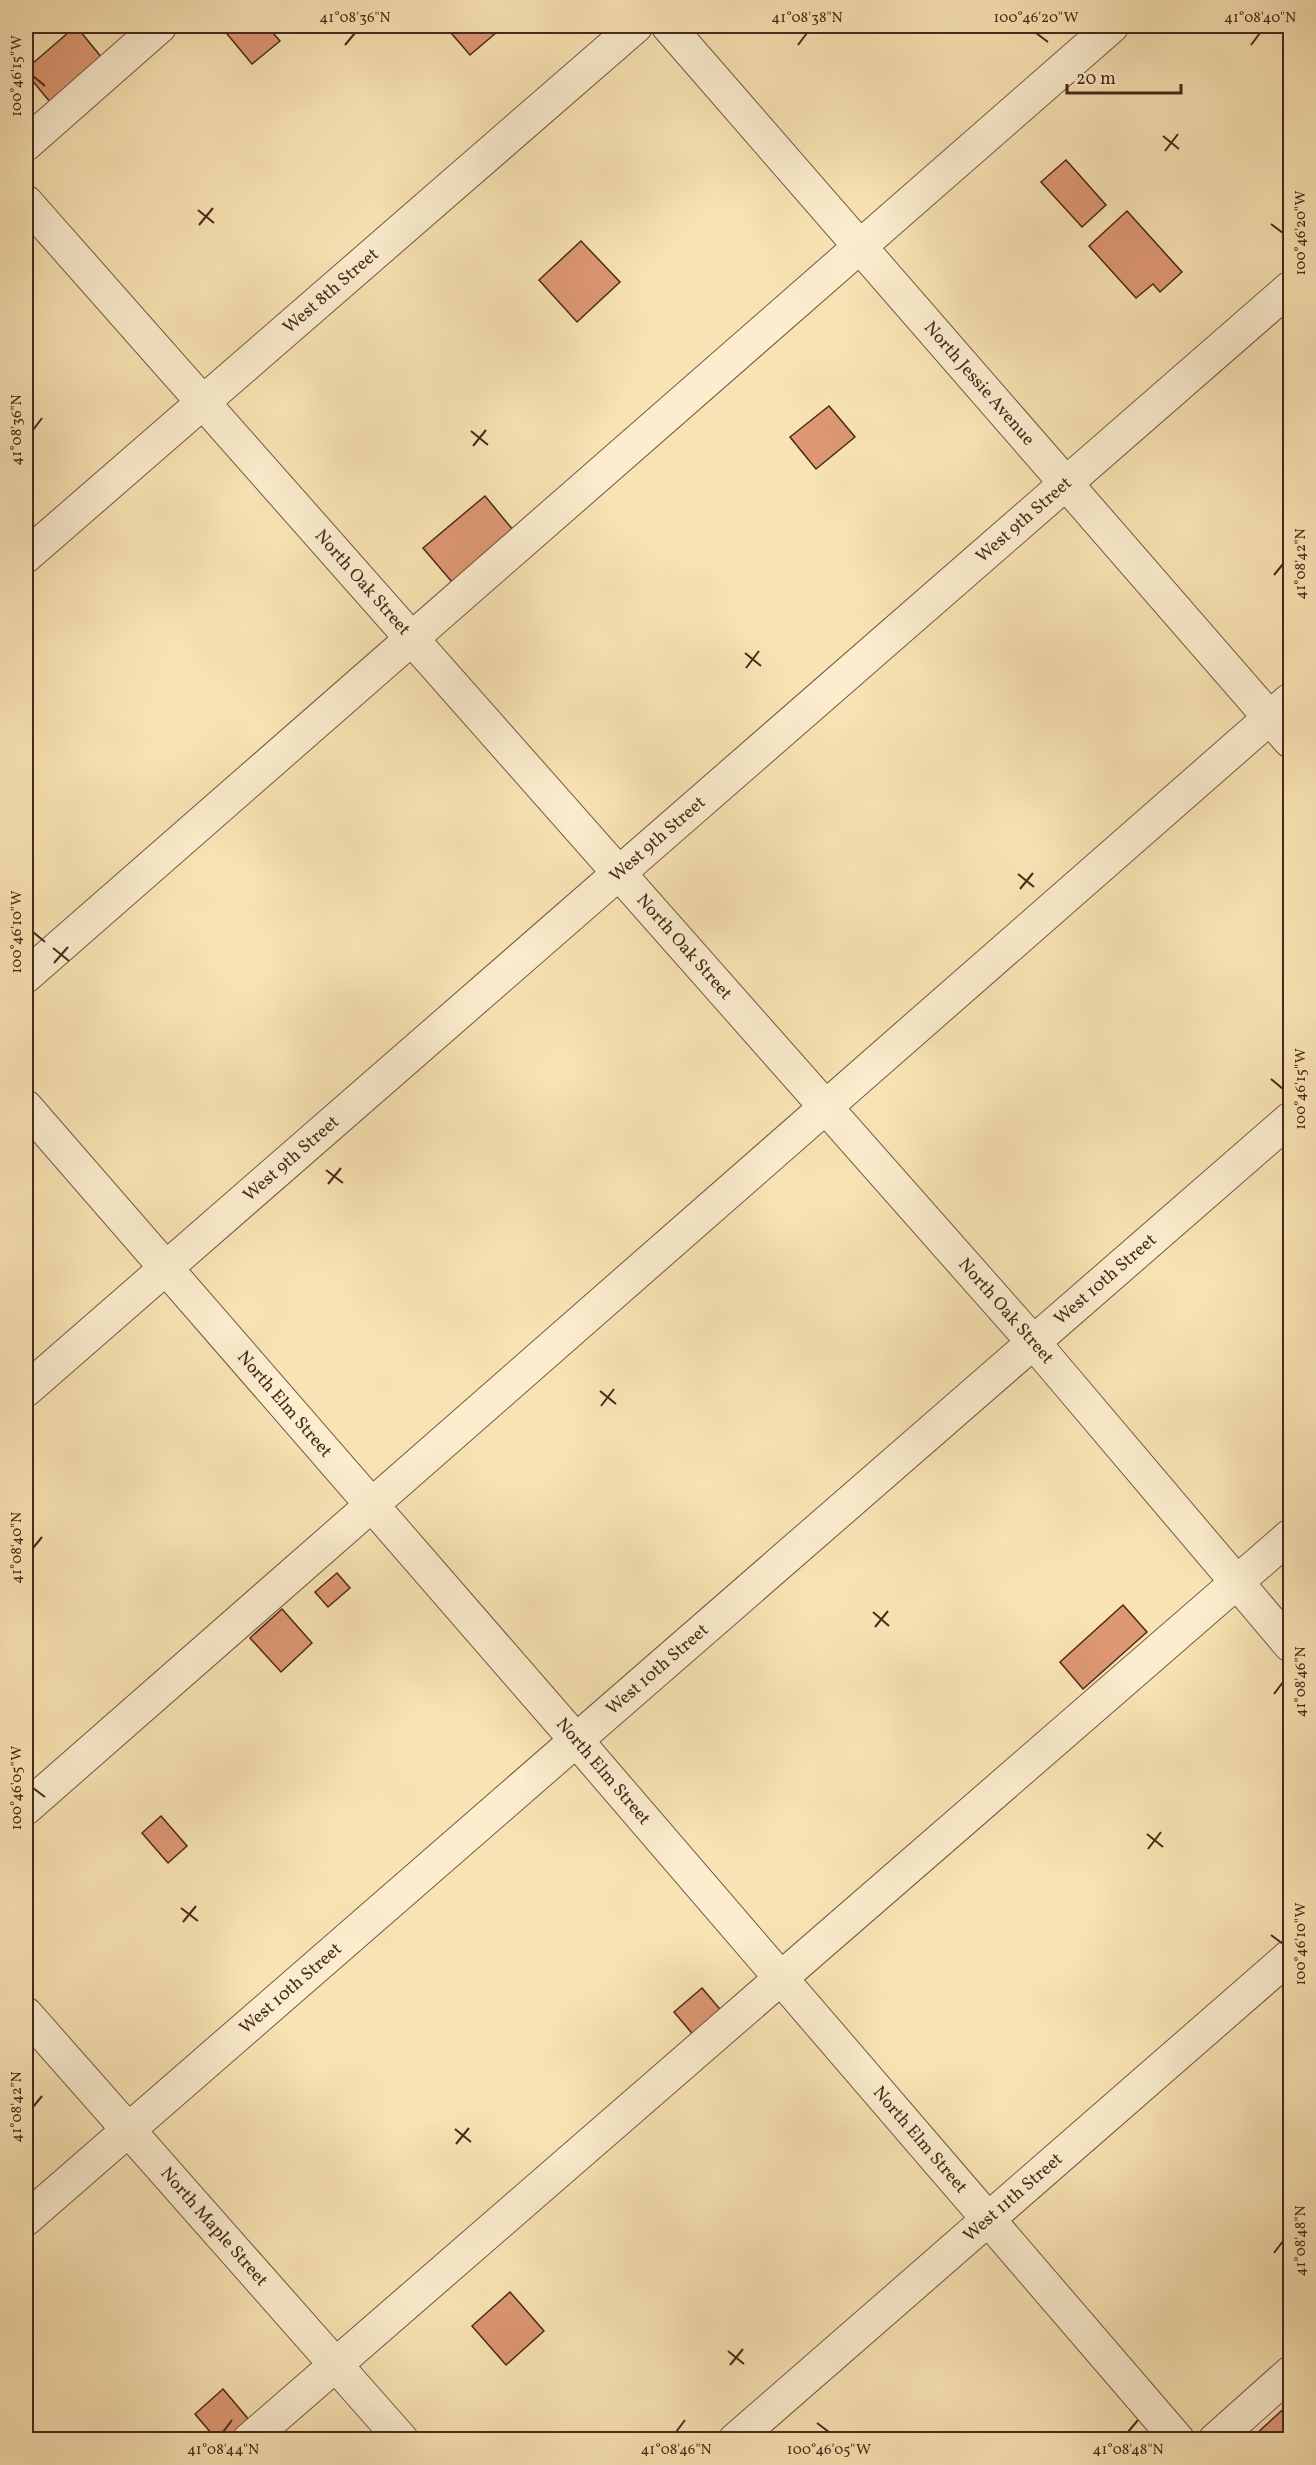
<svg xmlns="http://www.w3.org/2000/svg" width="1316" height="2465" font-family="Vollkorn,serif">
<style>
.building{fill:#de9874;stroke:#472919;stroke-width:1.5}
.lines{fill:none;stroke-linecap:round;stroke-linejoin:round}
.minor-casing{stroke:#745840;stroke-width:35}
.minor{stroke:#fbedce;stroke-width:33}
.ticks{fill:none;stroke:#472919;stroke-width:2}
.labels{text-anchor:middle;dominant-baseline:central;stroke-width:4.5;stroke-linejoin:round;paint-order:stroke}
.street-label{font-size:18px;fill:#472919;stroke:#fbedce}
.neatline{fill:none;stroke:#472919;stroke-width:2}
.ticks-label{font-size:15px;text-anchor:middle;fill:#472919}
</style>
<rect width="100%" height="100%" fill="#f9e3b4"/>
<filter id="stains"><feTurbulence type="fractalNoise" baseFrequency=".00333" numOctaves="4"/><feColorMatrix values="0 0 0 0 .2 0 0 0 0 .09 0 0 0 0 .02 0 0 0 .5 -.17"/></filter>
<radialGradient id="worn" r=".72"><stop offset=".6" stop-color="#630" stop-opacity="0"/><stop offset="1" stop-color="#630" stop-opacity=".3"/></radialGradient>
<g class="building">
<path d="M76,26L102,58L50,102L26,73V69Z"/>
<path d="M226,26H267L280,41L252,64L223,29Z"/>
<path d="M462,26H504L470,55L452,34Z"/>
<path d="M1066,160L1106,205L1082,227L1041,182Z"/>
<path d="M1127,211L1182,272L1160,292L1153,284L1136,298L1089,246Z"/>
<path d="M581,241L620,282L577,322L539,280Z"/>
<path d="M829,406L855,437L816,469L790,437Z"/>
<path d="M485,496L513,530L452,582L423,548Z"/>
<path d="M337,1573L350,1588L328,1607L315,1592Z"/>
<path d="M1123,1605L1147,1632L1083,1689L1060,1662Z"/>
<path d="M282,1609L312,1643L281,1672L250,1638Z"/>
<path d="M161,1816L187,1846L168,1863L142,1833Z"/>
<path d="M702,1988L724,2014L696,2038L674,2012Z"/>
<path d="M510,2292L544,2331L506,2365L472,2326Z"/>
<path d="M223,2389L250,2421L229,2440H217L195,2414Z"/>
<path d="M1290,2403V2440H1261L1256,2434Z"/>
</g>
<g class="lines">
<g class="minor-casing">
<g id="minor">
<path id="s1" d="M668,26L1290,741"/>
<path d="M26,144L160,26"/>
<path id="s2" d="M26,202L1034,1343L1290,1645"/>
<path id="s3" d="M26,556L636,26"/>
<path d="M26,976L1112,26"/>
<path id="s4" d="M26,1107L576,1740L1178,2440"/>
<path id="s5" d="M26,1390L1290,288"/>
<path d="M26,1808L1290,700"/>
<path id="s6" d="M26,2014L402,2440"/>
<path id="s7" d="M26,2219L1290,1119"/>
<path d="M249,2440L1290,1536"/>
<path id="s8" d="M735,2440L1290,1956"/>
<path d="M1215,2440L1290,2373"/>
</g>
</g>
<use href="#minor" class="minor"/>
</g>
<path class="ticks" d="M1036,33L1048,42M345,45L355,33M798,45L807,33M1251,45L1260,33M33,76L45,86M1163,136L1179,149M1165,151L1178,134M198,210L214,223M1271,224L1283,233M199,225L213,208M33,430L42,418M471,431L488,445M473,446L486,430M1274,575L1283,564M745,653L761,666M746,668L759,651M1018,874L1034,887M1020,889L1033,873M33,932L45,942M53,948L69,961M54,963L68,947M1271,1079L1283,1089M326,1170L343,1183M328,1184L341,1168M600,1391L616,1404M601,1406L614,1389M33,1548L42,1537M873,1612L889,1626M875,1627L888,1611M1274,1694L1283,1682M33,1788L45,1797M1147,1834L1163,1847M1148,1849L1161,1832M181,1908L198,1921M183,1922L196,1906M1271,1935L1283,1944M33,2107L42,2096M455,2129L471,2142M456,2144L469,2128M1274,2253L1283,2241M728,2351L744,2364M730,2365L743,2349M817,2423L829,2432M223,2432L232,2420M676,2432L685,2420M1128,2432L1138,2420"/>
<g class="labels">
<g class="street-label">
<text stroke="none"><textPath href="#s3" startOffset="404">West 8th Street</textPath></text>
<text stroke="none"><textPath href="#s1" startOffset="474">North Jessie Avenue</textPath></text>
<text stroke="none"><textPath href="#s5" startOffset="1324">West 9th Street</textPath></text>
<text stroke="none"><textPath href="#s2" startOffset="508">North Oak Street</textPath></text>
<text stroke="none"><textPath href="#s5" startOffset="838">West 9th Street</textPath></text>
<text stroke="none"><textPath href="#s2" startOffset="994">North Oak Street</textPath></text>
<text stroke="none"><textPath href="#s5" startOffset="352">West 9th Street</textPath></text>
<text stroke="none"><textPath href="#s7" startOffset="1431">West 10th Street</textPath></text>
<text stroke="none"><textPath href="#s2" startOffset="1480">North Oak Street</textPath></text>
<text stroke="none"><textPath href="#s4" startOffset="394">North Elm Street</textPath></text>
<text stroke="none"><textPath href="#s7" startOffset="837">West 10th Street</textPath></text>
<text stroke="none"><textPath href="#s4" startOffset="880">North Elm Street</textPath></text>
<text stroke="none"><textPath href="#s7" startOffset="351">West 10th Street</textPath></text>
<text stroke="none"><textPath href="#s4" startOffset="1366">North Elm Street</textPath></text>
<text stroke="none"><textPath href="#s8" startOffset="369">West 11th Street</textPath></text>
<text stroke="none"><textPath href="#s6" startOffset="284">North Maple Street</textPath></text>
</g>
</g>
<rect width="1316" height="2465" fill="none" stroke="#f9e3b4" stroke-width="66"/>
<path d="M1067 84v9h114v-9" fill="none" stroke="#472919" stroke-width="3"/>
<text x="1076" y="84" font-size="18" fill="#472919" stroke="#fbedce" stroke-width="4.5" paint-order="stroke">20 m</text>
<rect x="33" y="33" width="1250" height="2399" class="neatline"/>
<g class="ticks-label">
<text x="355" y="22">41°08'36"N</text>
<text x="807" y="22">41°08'38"N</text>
<text x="1036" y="22">100°46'20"W</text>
<text x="1260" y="22">41°08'40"N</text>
<text transform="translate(16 76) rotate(-90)" y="5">100°46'15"W</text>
<text transform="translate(1300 233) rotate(-90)" y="5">100°46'20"W</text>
<text transform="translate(16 430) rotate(-90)" y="5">41°08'36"N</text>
<text transform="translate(1300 564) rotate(-90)" y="5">41°08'42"N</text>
<text transform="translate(16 932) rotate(-90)" y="5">100°46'10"W</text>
<text transform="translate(1300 1089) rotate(-90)" y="5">100°46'15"W</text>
<text transform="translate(16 1548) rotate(-90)" y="5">41°08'40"N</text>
<text transform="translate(1300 1682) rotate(-90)" y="5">41°08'46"N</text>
<text transform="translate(16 1788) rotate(-90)" y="5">100°46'05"W</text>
<text transform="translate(1300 1944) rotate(-90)" y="5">100°46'10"W</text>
<text transform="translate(16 2107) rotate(-90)" y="5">41°08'42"N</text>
<text transform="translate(1300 2241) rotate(-90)" y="5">41°08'48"N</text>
<text x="223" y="2454">41°08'44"N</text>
<text x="676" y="2454">41°08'46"N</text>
<text x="829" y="2454">100°46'05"W</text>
<text x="1128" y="2454">41°08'48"N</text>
</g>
<rect width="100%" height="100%" filter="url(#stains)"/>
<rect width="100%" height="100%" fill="url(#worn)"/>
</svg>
